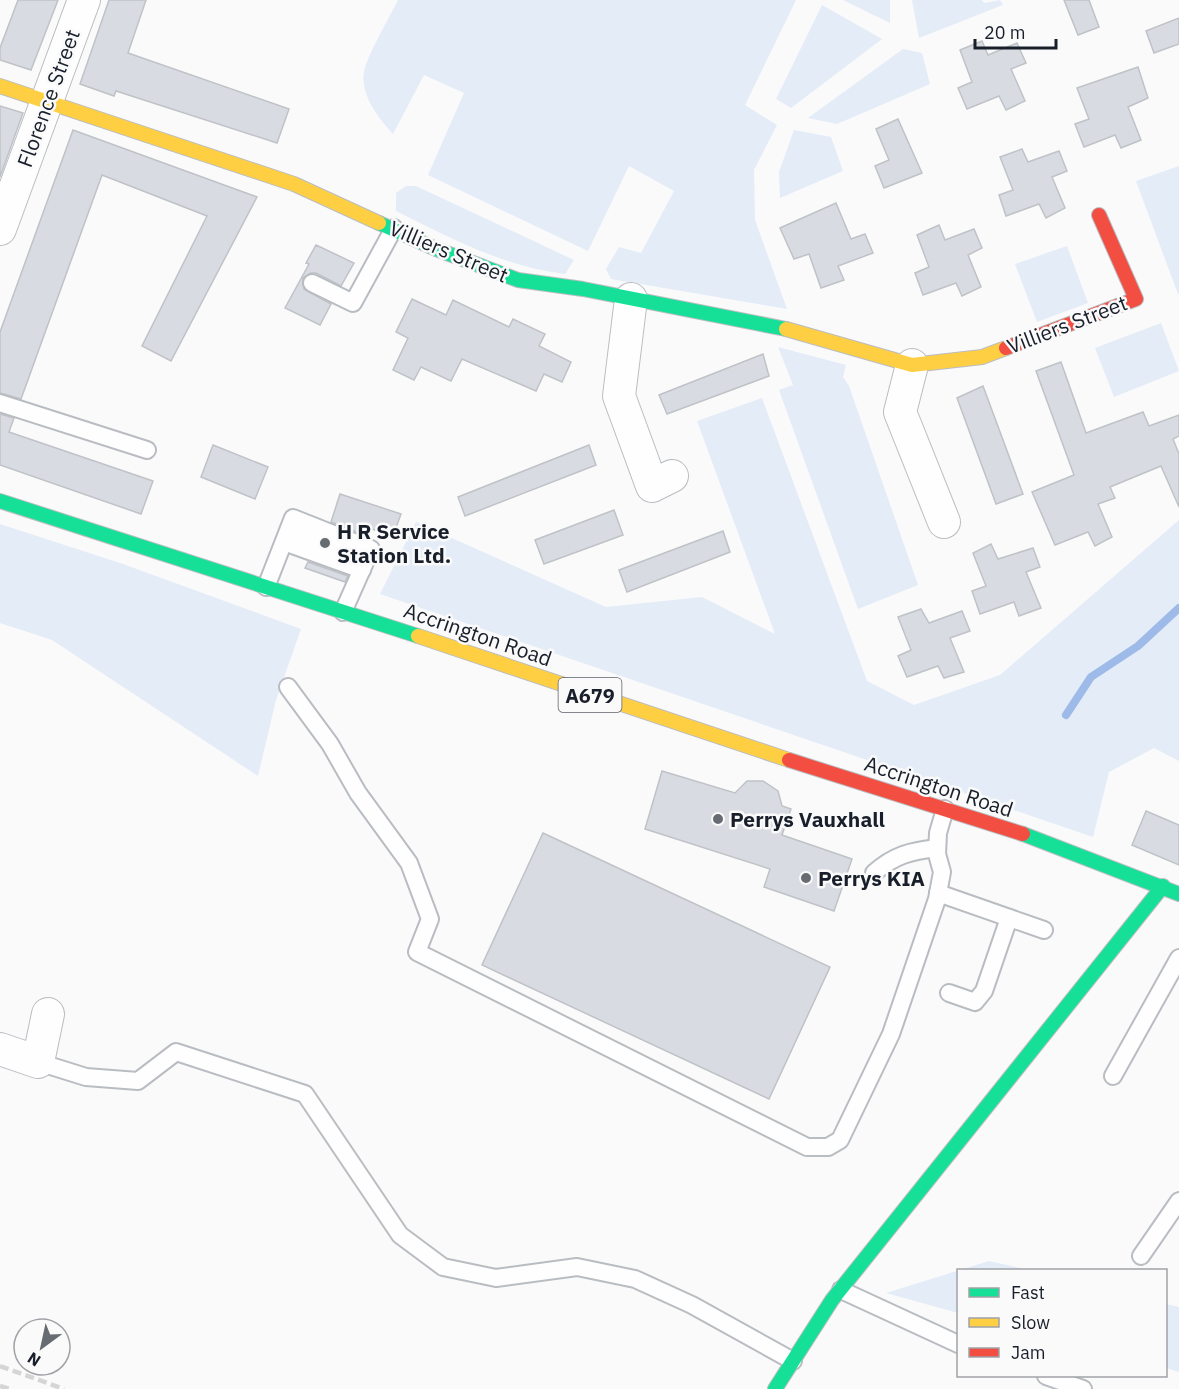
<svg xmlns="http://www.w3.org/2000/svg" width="1179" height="1389" font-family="'IBM Plex Sans',sans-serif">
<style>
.green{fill:#e4ecf8}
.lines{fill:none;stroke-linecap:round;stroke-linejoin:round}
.stream{stroke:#9dbae8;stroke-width:8}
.building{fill:#d8dce2;stroke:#bfc2c7;stroke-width:1.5}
.lane-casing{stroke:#b9bdc2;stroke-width:20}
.street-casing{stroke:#b9bdc2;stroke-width:34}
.fast-casing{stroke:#b9bdc2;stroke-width:16}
.slow-casing{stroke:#b9bdc2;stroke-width:16}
.jam-casing{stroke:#b9bdc2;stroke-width:16}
.lane{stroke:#fefefe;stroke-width:16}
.street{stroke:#fefefe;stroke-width:32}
.fast{stroke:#16e098;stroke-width:14}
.slow{stroke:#ffcf43;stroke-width:14}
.jam{stroke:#f24e42;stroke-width:14}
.rail{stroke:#d5d5d6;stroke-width:4.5;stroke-dasharray:9 4.5;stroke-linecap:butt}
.poi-dot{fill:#676c73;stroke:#fafafa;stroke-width:2}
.labels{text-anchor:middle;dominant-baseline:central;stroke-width:5;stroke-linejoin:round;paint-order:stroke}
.shield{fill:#fafafa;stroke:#5c6169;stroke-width:1.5}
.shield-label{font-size:20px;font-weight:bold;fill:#181f2b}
.street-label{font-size:21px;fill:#181f2b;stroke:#fafafa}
.poi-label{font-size:21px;font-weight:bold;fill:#181f2b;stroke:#fafafa;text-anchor:start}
</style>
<rect width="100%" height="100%" fill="#fafafa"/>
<g class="green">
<path d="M398,0H796L745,105L777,125L754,170L755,220L787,309L611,279L606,269L619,247L641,253L674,191L629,166L588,251L428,175L464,93L424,75L393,134C379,119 360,95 364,72C366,58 390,16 398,0Z"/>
<path d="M843,0H890V23Z"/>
<path d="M912,0H982L984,3L1000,0L1003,5L919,38Z"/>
<path d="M822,5L882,39L791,108L776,99Z"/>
<path d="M903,49L922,53L930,84L837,124L808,118Z"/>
<path d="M794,130L831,137L843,171L780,198L779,172Z"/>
<path d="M1179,166V294H1178L1136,181Z"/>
<path d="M406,186H416L574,260L565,274C505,267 450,238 396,211V193Z"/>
<path d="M1067,246L1088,303L1037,322L1015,264Z"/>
<path d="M1161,323L1179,371L1114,397L1095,348Z"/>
<path d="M778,347L846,365L843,377L849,386L918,585L858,609L779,390L793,385Z"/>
<path d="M762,398L867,681L914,705L1000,675L1179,520V761L1154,748L1109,772L1093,837L380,594L416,522L606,607L702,597L775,634L697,421Z"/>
<path d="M0,524L123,564L301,629L276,700L258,776L52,640L0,623Z"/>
<path d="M989,1261L1029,1270H958V1313L886,1293Z"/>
<path d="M1166,1304L1179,1307V1372L1166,1368Z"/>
</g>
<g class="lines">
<path class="stream" d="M1066,715L1091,677L1138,646L1179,608"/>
</g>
<g class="building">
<path d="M18,0H58L31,70L0,60V48Z"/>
<path d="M109,0H146L128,53L289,109L277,143L116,91L114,96L80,84Z"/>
<path d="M1064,0H1089L1099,27L1078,35Z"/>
<path d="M1179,18V44L1154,53L1146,31Z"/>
<path d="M982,41L988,55L1017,43L1026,63L1011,69L1025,101L1006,110L999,96L967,109L958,88L972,82L960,50Z"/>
<path d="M1138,67L1148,98L1128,107L1141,140L1121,148L1115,135L1084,147L1075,124L1089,119L1077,88Z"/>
<path d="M0,106L23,113L0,177Z"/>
<path d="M898,119L922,173L884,188L875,166L889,160L876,129Z"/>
<path d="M73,130L257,197L171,361L142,346L207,216L102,175L21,399L0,393V332Z"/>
<path d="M1022,149L1028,162L1059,151L1067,171L1052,177L1065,208L1046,218L1039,204L1006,216L999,195L1013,190L1000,157Z"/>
<path d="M836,203L851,239L865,234L873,253L838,266L844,280L821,288L809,254L794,259L780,228Z"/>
<path d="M939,225L945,240L974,229L982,248L968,255L981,287L962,296L956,283L923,295L915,273L929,267L917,235Z"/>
<path d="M316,245L354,263L341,286L316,273H311L303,278L304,289L331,304L320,325L285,308L309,264L306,263Z"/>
<path d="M412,299L446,315L453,300L509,327L513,319L545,334L539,346L571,362L562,382L544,374L536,391L462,359L451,381L421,367L414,380L393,370L408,338L396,332Z"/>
<path d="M763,354L769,376L667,414L659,395Z"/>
<path d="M1061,362L1086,433L1143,412L1149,426L1179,415V436L1173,439L1179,454V507L1161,466L1110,487L1115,498L1098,504L1112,537L1095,546L1088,532L1055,545L1032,492L1074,475L1036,371Z"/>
<path d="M983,386L1023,494L996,504L957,398Z"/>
<path d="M0,414L14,418L9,432L153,481L141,514L0,465Z"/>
<path d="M213,445L268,467L255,499L201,477Z"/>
<path d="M589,445L596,465L465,516L458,497Z"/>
<path d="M340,494L401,514L393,536L366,527L364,535L331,522Z"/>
<path d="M614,510L623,535L544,564L535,540Z"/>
<path d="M723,531L730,552L627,592L619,570Z"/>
<path d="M991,544L998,559L1033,548L1040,567L1026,572L1041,608L1019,616L1014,602L980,614L972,591L986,586L973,553Z"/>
<path d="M308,562L348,576L345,582L305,568Z"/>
<path d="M921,609L929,623L962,611L970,631L950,638L964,672L944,678L938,666L907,677L898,656L911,650L898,617Z"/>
<path d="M662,771L735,793L747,781H763L778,791L782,806L791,809L782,835L852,859L834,911L764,887L770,869L645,829Z"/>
<path d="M1146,811L1179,825V865L1132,845Z"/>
<path d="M543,833L830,967L769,1099L482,965Z"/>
</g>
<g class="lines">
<g class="lane-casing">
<g id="lane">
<path d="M312,283L353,303L394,228"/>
<path d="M0,403L147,450"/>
<path d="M289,529L357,555"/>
<path d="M284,542L362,570"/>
<path d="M266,587L293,518L371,549L343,612"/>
<path d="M288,687L330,744L358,793L409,863L430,919L417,952L807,1147H828L840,1140L891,1034L937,899L942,872L937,854L938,833L945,809"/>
<path d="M874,873C894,855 911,851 937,848"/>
<path d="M938,893L1044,930"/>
<path d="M949,993L975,1002L984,991L1009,918"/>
<path d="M38,1062L86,1077L138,1081L176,1052L305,1094L400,1235L443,1267L496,1278L577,1267L635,1279L692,1305L793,1361"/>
<path d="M1113,1076L1179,958"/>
<path d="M1141,1256L1179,1201"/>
<path d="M841,1290L958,1344"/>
<path d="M1046,1376L1083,1389"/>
</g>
</g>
<g class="street-casing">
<g id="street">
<path d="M0,229L84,0"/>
<path d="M631,299L619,396L652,486L672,476"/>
<path d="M912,365L900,412L944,522"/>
<path d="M0,1049L38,1062L48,1014"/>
</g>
</g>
<g class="fast-casing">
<g id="fast">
<path d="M379,223L436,249L518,280L583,289L786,329"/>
<path d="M0,501L418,636"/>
<path d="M1023,834L1179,894"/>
<path d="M775,1389L832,1300L1163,886"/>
</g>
</g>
<g class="slow-casing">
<g id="slow">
<path d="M0,86L294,184L379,223"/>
<path d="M786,329L912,365L982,357L1006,348"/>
<path d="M418,636L789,760"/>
</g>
</g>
<g class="jam-casing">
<g id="jam">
<path d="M1006,348L1136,299L1099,215"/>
<path d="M789,760L1023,834"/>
</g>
</g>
<use href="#lane" class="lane"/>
<use href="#street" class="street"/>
<use href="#fast" class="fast"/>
<use href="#slow" class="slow"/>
<use href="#jam" class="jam"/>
<g class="rail">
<path d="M0,1366L64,1389"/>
<path d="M0,1386L10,1389"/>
</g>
</g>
<g class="poi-dot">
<circle cx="325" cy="543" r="6"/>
<circle cx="718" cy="819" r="6"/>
<circle cx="806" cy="878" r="6"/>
</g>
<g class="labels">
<rect class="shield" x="558.5" y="678" width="63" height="34" rx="4.5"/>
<g class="shield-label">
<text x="590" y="695">A679</text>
</g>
<g class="street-label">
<text transform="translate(48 98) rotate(-70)">Florence Street</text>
<text transform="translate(449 251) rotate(23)">Villiers Street</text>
<text transform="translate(1067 324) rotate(-21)">Villiers Street</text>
<text transform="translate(478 634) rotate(19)">Accrington Road</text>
<text transform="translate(939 786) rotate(18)">Accrington Road</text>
</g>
<g class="poi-label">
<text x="337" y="531">H R Service<tspan x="337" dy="24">Station Ltd.</tspan></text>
<text x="730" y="819">Perrys Vauxhall</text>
<text x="818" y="878">Perrys KIA</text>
</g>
</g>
<rect x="957" y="1269" width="210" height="108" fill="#fafafa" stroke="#a0a2a7" stroke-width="1.5"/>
<rect x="969" y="1288" width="30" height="9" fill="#16e098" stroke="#a0a2a7" stroke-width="1.5"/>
<text x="1011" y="1299" font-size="18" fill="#181f2b">Fast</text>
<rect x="969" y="1318" width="30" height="9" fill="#ffcf43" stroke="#a0a2a7" stroke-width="1.5"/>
<text x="1011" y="1329" font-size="18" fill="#181f2b">Slow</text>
<rect x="969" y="1348" width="30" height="9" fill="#f24e42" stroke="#a0a2a7" stroke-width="1.5"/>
<text x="1011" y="1359" font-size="18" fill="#181f2b">Jam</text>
<g transform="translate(42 1347) rotate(213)"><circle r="28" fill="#fafafa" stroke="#a0a2a7" stroke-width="1.5"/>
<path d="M0-4.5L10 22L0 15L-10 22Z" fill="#676c73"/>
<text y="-9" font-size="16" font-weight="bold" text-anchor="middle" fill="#181f2b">N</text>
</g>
<path d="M975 39v9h81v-9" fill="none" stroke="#181f2b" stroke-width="3"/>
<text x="984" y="39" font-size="18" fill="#181f2b" stroke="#fafafa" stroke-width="4.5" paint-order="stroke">20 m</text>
</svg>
